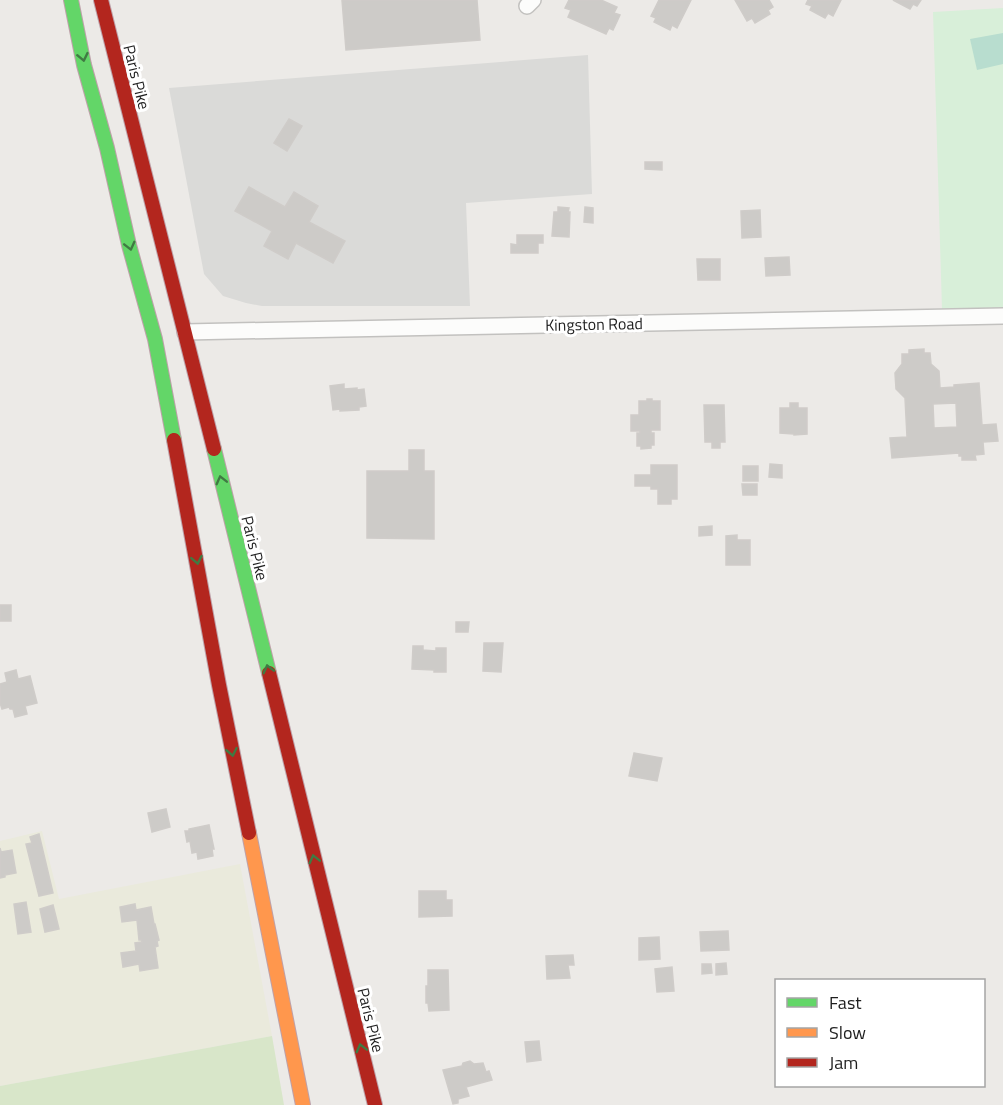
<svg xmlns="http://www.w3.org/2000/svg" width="1003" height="1105" font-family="'Titillium Web',sans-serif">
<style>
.religious{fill:#dadad8}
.farmland{fill:#eaeadc}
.grass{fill:#d8e6c9}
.park{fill:#d8efd9}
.pitch{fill:#b8ddcf}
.building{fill:#cdcbc8;stroke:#cfccc9;stroke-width:1.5;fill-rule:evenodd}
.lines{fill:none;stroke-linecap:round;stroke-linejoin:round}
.street-casing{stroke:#c2c1bf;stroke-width:18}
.fast-casing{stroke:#bea1a9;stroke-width:16}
.slow-casing{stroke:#bea1a9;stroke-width:16}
.jam-casing{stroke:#bea1a9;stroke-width:16}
.street{stroke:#fcfcfb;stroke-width:15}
.fast{stroke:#63d668;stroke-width:14}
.slow{stroke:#ff974d;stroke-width:14}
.jam{stroke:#b3261e;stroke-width:14}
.oneway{stroke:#407a43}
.labels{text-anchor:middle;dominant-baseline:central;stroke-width:6;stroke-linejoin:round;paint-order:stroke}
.street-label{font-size:16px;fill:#1e1e1e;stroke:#fff}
</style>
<rect width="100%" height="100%" fill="#eceae7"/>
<path class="religious" d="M588,55L592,194L466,203L470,306H262L246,303L223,296L204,274L169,88Z"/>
<path class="farmland" d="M42,831L59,899L240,864L272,1036L0,1086V841Z"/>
<path class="grass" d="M272,1036L284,1105H0V1086Z"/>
<path class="park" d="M1003,8V308L942,309L933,12Z"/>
<path class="pitch" d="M1003,33V64L977,70L970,39Z"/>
<g class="building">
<path d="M342,0H477L480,40L346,50Z"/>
<path d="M569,0H601L617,7L614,13L620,15L613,30L609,28L606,34L568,17L571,10L565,8Z"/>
<path d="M659,0H691L677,28L672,25L670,30L654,22L656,18L651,16Z"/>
<path d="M735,0H769L773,7L768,10L770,14L755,23L752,18L747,21Z"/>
<path d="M808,0H841L833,16L828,13L825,18L810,10L812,6L806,4Z"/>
<path d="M893,0H921L917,6L913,4L910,9Z"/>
<path d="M289,119L302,126L287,151L274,143Z"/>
<path d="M645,162H662V170L645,169Z"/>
<path d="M249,187L285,207L294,192L318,206L309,222L345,241L333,263L296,243L288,259L264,246L272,231L235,211Z"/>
<path d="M558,207L569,208L568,212H570L569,237L552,236L554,212H558Z"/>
<path d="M585,207L593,208V223L584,222Z"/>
<path d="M760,210L761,237L742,238L741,211Z"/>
<path d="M517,235H543V243H538V253H511V244L517,245Z"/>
<path d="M789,257L790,275L766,276L765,258Z"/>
<path d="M697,259H720V280H698Z"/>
<path d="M924,349V353H930L931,364L939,371L940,388L954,387V385L979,383L982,425L996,424L998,441L983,442L984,454L975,455L976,460H962V456H959V453L892,458L890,438L907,437L905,398L896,389L895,373L902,364V354H909V350ZM956,403L957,427L934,428L933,404Z"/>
<path d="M344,384V389L357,388V390L364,389L366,406L359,407V410L340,411V409L333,410L330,386Z"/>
<path d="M647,399H652V401H660V430H651V433H654V445H651V448L641,449V446H637V433H640V431H631V415H639V401H647Z"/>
<path d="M790,403H798V408H807V434L794,435V434L780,433V408H790Z"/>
<path d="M704,405H724L725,442H720V448H712V442H705Z"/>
<path d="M409,450H424V471H434V539L367,538V471H409Z"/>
<path d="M770,464L782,465V478L769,477Z"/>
<path d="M651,465H677V499H671V504H658V489H651V486H635V475H651Z"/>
<rect x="743" y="466" width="15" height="15"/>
<path d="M742,484H757V495H743Z"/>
<path d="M712,526V535L699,536V527Z"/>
<path d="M737,535V540H750V565H726V536Z"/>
<rect x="0" y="605" width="11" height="16"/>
<path d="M456,622H469L468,632H456Z"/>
<path d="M484,643H503L501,672L483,671Z"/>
<path d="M413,646H423V650L436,651V648H446V672H434V670L412,669Z"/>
<path d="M16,670L18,679L30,676L37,703L25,706L27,714L15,717L13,709H10L9,707L2,709L0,703V684L7,682L5,673Z"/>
<path d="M634,753L662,758L657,781L629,776Z"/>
<path d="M166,809L170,827L152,832L148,813Z"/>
<path d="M209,825L214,849H212L213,856L198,859L197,852L192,853L190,841L187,842L185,831H189V829Z"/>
<path d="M39,834L53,893L39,896L26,844L32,843L30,837Z"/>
<path d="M0,848L1,852L12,850L16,873L5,875V877L0,878Z"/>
<path d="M419,891H446V900H452V916L419,917Z"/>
<path d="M26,902L31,932L18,934L14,904Z"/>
<path d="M135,904L136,910L151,907L154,924H155L159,940L157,941L158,946L155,947L158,968L140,971L139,964L123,967L121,953L136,951L135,943L142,942L141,940H139L137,920L122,922L120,907Z"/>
<path d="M53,905L59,929L45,932L40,909Z"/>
<path d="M728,931L729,950L701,951L700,932Z"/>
<path d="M659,937L660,959L639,960V938Z"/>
<path d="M573,955L574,965H568L570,978L547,979L546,956Z"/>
<path d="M726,963L727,974L716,975V964Z"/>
<path d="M702,964H711L712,973L702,974Z"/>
<path d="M672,967L674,991L657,992L655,969Z"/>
<path d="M428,970H448L449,1010L429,1011L428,1003H426V986H428Z"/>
<path d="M539,1041L541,1060L527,1062L525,1042Z"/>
<path d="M470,1061L474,1064L483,1063L486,1072L489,1071L492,1080L466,1087L469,1096L458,1099V1103L453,1104L443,1070L462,1066L463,1063Z"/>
</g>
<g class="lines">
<g class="street-casing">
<g id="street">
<path d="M527,6L533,0"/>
<path d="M185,332L1003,316"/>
</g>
</g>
<g class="fast-casing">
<g id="fast">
<path d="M71,0L84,65L107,148L129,245L155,339L174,440"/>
<path d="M214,449L269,673"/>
</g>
</g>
<g class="slow-casing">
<path id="slow" d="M249,833L303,1105"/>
</g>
<g class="jam-casing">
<g id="jam">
<path d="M101,0L214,449"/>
<path d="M174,440L219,685L249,833"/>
<path d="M269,673L375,1105"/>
</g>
</g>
<use href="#street" class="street"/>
<use href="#fast" class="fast"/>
<use href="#slow" class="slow"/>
<use href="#jam" class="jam"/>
</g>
<defs><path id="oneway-chevron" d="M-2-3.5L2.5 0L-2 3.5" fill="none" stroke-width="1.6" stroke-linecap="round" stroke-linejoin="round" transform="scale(1.5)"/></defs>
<g class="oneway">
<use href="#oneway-chevron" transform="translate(83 57) rotate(78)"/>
<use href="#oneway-chevron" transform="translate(130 246) rotate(76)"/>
<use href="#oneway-chevron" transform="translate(221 480) rotate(-104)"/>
<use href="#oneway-chevron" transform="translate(197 560) rotate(79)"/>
<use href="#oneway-chevron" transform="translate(268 669) rotate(-104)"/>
<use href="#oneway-chevron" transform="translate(232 752) rotate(79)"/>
<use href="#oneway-chevron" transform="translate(314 859) rotate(-104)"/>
<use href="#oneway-chevron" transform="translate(361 1048) rotate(-104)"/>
</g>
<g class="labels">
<g class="street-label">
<text transform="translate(137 77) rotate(76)">Paris Pike</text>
<text transform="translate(594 324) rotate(-1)">Kingston Road</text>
<text transform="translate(255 548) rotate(76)">Paris Pike</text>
<text transform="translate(371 1020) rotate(76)">Paris Pike</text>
</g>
</g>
<rect x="775" y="979" width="210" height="108" fill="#ffffff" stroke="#a5a5a5" stroke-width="1.5"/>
<rect x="787" y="998" width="30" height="9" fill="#63d668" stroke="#a5a5a5" stroke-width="1.5"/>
<text x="829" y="1009" font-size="18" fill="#1e1e1e">Fast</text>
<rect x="787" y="1028" width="30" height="9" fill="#ff974d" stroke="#a5a5a5" stroke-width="1.5"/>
<text x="829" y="1039" font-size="18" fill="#1e1e1e">Slow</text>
<rect x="787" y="1058" width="30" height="9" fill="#b3261e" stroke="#a5a5a5" stroke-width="1.5"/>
<text x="829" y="1069" font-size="18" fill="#1e1e1e">Jam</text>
</svg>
